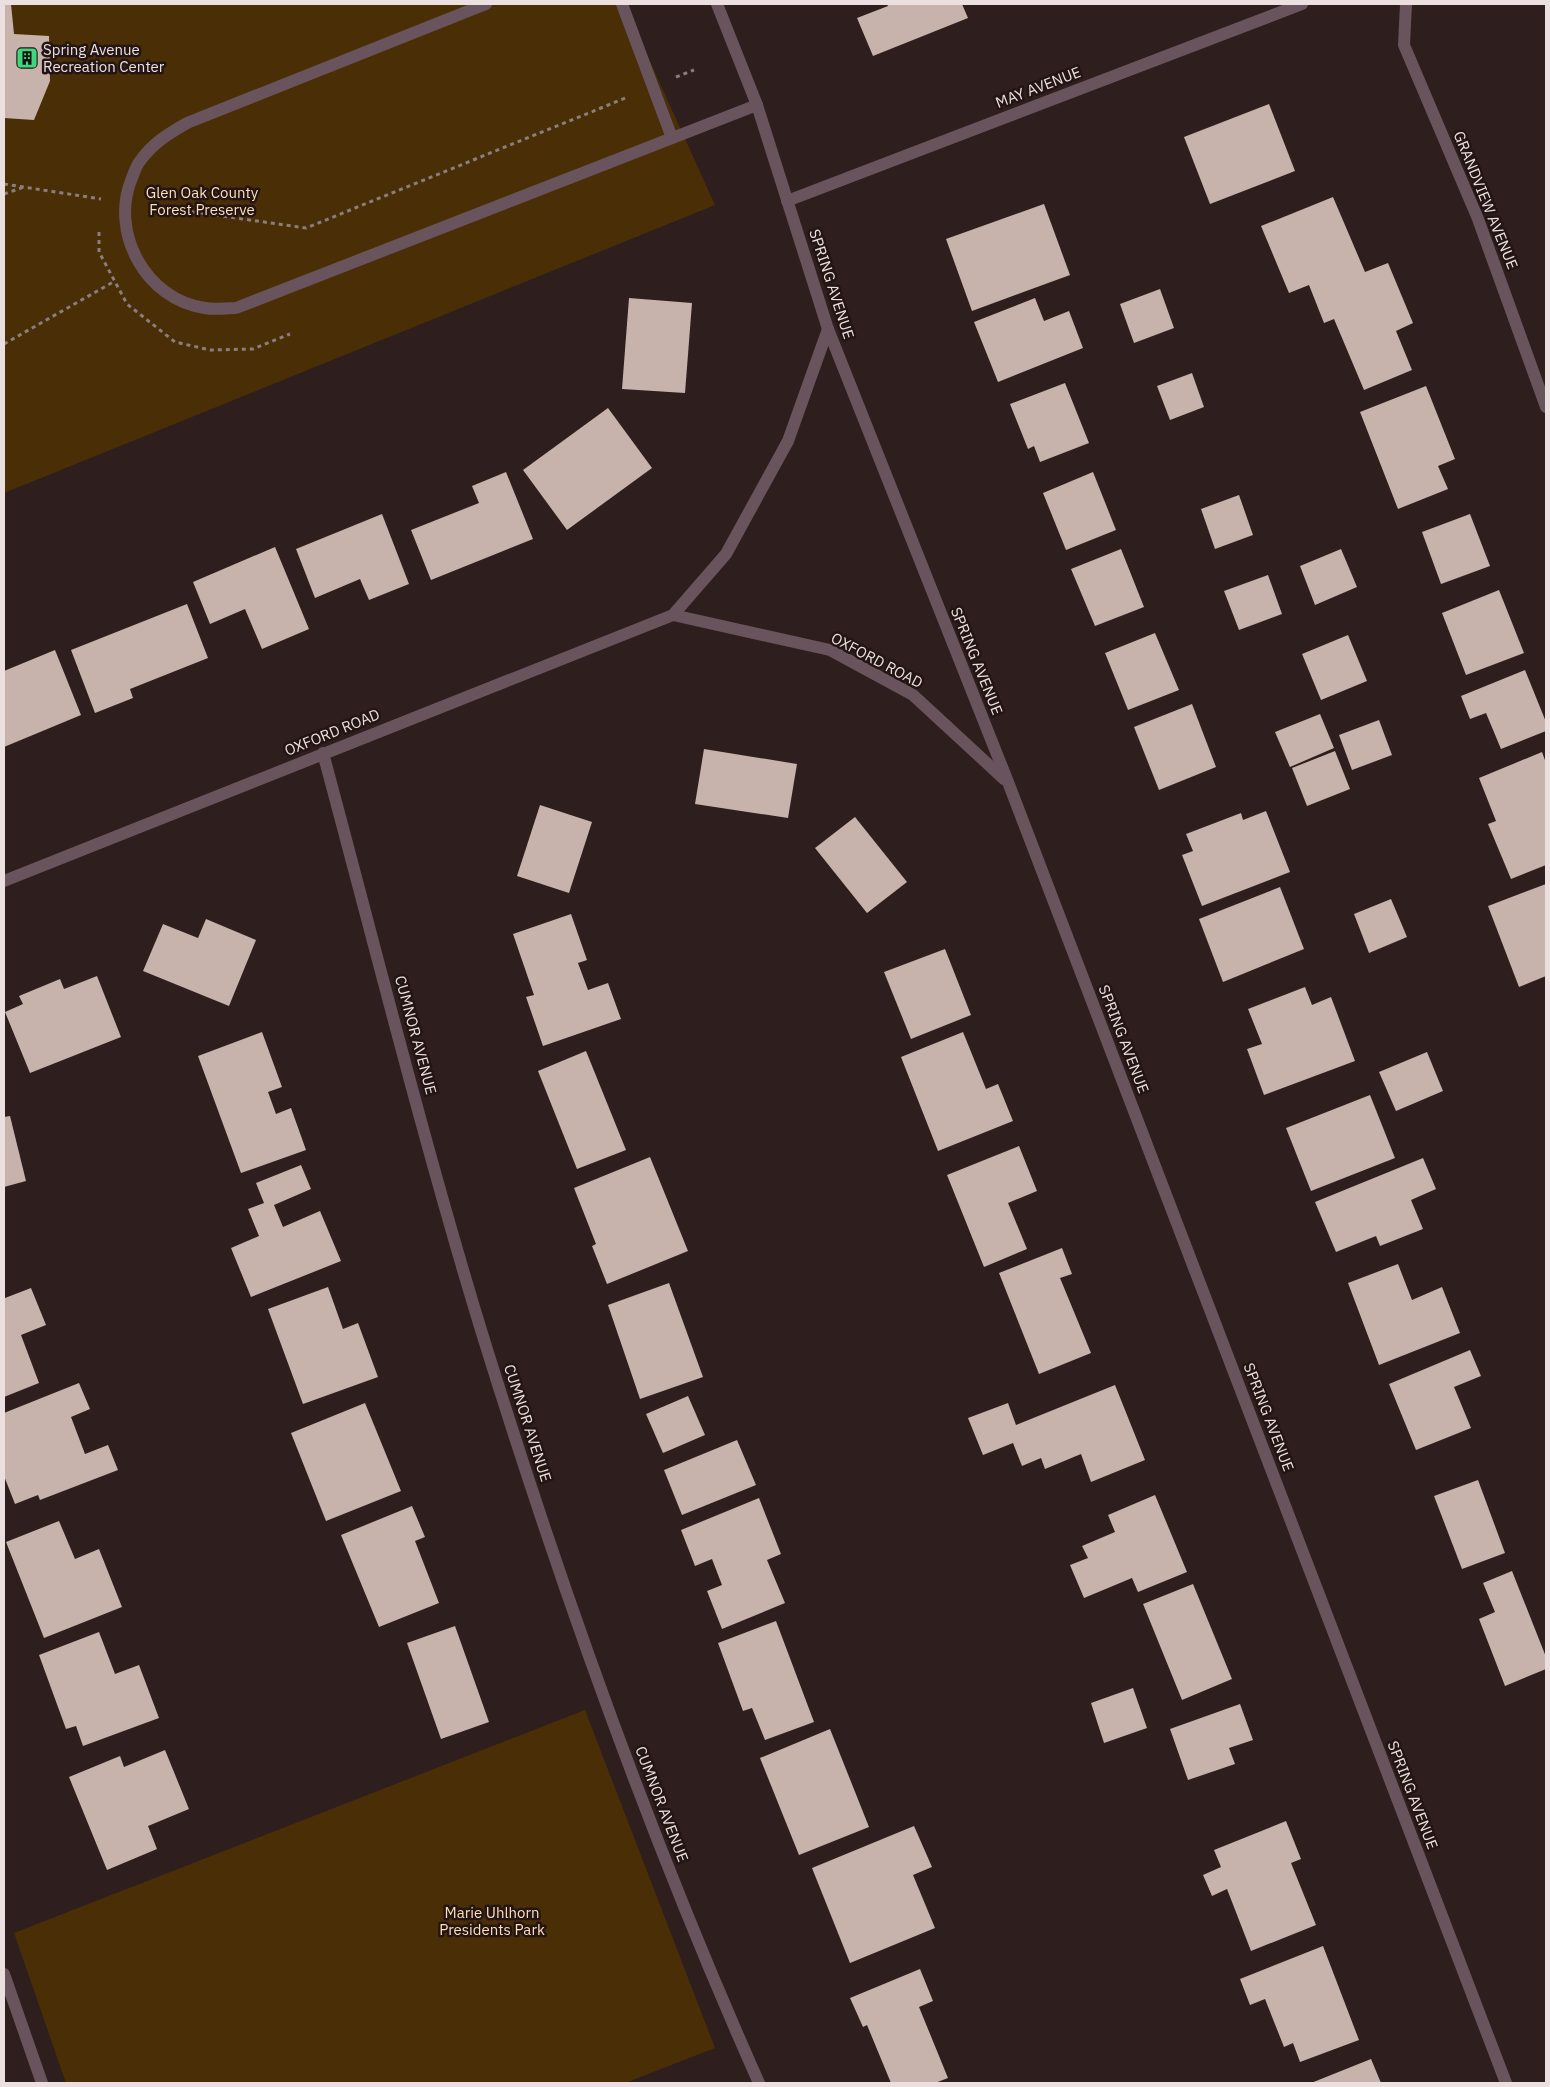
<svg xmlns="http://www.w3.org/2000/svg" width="1550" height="2087" font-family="'IBM Plex Sans',sans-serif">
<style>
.green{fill:#4a2f06}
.building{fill:#c7b3ab}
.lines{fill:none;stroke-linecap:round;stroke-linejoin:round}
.path{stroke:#8b7d7d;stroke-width:3;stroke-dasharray:4 4;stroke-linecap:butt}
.minor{stroke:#69535c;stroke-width:12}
.labels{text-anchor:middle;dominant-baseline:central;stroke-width:5;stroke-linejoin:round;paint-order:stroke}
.poi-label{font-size:15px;fill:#ebdfdf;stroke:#241515;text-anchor:start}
.street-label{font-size:15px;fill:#ebdfdf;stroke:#241515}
.park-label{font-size:15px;fill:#ffdfb8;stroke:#241515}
</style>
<rect width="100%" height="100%" fill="#2e1e1e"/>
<g class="green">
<path d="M4,4H624L715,205L4,493Z"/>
<path d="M585,1710L715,2048L625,2083H66L14,1933Z"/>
</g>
<g class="building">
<path d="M4,4H11L14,34L49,36L50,81L34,120L4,118Z"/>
<path d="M887,4H962L968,18L873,56L857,18L888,6Z"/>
<path d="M1269,104L1295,171L1210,204L1184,137Z"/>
<path d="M1333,197L1365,272L1388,263L1413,323L1396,331L1412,370L1364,390L1334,319L1324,323L1309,285L1289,293L1261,226Z"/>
<path d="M1044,204L1070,275L972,311L946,239Z"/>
<path d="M1160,289L1174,328L1134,343L1120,304Z"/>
<path d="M629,298L692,303L685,393L622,389Z"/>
<path d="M1035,298L1044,321L1069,311L1083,348L998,382L974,322Z"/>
<path d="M1192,373L1204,407L1170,420L1157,386Z"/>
<path d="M1065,383L1089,443L1040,462L1034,446L1028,449L1010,404Z"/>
<path d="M1426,386L1455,459L1438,466L1448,489L1398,509L1360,412Z"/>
<path d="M608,408L652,468L567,530L523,470Z"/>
<path d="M506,472L533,539L431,580L411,530L479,503L472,486Z"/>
<path d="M1093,472L1116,530L1066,550L1043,493Z"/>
<path d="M1239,495L1253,535L1215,549L1201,509Z"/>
<path d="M382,514L409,584L369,600L360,579L315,598L296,549Z"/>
<path d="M1470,514L1490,566L1441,584L1422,532Z"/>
<path d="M275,547L309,629L262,649L245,609L210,624L193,582Z"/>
<path d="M1121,549L1144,607L1095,626L1071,569Z"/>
<path d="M1341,549L1357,587L1315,605L1300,566Z"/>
<path d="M1268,575L1282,614L1239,630L1224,591Z"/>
<path d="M1499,590L1524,653L1466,675L1442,613Z"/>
<path d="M187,604L208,658L130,689L133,698L95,713L71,650Z"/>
<path d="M1155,633L1179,690L1128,710L1105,653Z"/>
<path d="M1348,635L1367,681L1321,700L1302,654Z"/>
<path d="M55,650L81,715L4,747V671Z"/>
<path d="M1525,670L1546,722V731L1501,749L1486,713L1470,719L1461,696Z"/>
<path d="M1192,704L1216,767L1159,790L1134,727Z"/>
<path d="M1320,714L1334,748L1290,767L1275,732Z"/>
<path d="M1379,720L1392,755L1352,770L1339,735Z"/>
<path d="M704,749L797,764L788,818L695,804Z"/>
<path d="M1335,751L1350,789L1307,806L1292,768Z"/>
<path d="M1542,752L1546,763V865L1511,879L1488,824L1496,821L1479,778Z"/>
<path d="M540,805L592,822L569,893L517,876Z"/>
<path d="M1266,811L1290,872L1202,906L1182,855L1193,851L1186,834L1241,813L1243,820Z"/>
<path d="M855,817L907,882L867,913L815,848Z"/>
<path d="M1546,884V976L1519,987L1488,906Z"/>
<path d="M1280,887L1304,949L1223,982L1199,919Z"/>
<path d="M1391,899L1407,937L1369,953L1354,914Z"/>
<path d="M571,914L587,960L578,963L588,990L608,983L621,1019L543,1046L526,997L534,995L513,934Z"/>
<path d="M206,919L256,940L229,1006L143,971L163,924L198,938Z"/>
<path d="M945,949L971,1015L911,1039L884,972Z"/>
<path d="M97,976L121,1037L30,1073L5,1012L23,1004L19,996L60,979L64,989Z"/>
<path d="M1305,987L1312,1005L1331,997L1355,1061L1264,1095L1247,1049L1262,1044L1248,1009Z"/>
<path d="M262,1032L282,1087L268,1092L276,1114L291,1108L306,1150L241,1173L198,1056Z"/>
<path d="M963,1032L986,1089L998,1084L1013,1121L938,1151L901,1057Z"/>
<path d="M586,1051L626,1150L577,1169L538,1071Z"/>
<path d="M1427,1052L1443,1091L1396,1111L1379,1072Z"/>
<path d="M1370,1095L1395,1158L1311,1191L1286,1128Z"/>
<path d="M10,1116L26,1181L4,1187V1117Z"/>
<path d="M1019,1146L1037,1191L1008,1203L1027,1249L984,1267L947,1175Z"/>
<path d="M650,1157L688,1251L607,1284L592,1246L596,1244L574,1188Z"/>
<path d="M1423,1158L1436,1189L1411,1200L1423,1229L1380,1246L1376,1236L1336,1252L1315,1202Z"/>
<path d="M301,1165L311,1189L274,1205L283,1227L320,1211L341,1261L251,1297L231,1248L259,1236L248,1209L264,1203L256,1183Z"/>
<path d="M1062,1248L1072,1274L1060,1278L1091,1353L1039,1374L999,1273Z"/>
<path d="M1398,1264L1412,1300L1442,1287L1460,1333L1379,1365L1348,1283Z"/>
<path d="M669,1283L703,1377L640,1399L608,1305Z"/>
<path d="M328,1287L343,1329L358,1323L378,1377L303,1404L268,1309Z"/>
<path d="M31,1288L46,1325L21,1335L39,1383L4,1397V1294L5,1298Z"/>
<path d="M1470,1350L1481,1376L1454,1387L1471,1428L1416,1450L1389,1384Z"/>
<path d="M79,1383L90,1409L71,1417L85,1454L108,1445L118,1470L40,1500L38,1495L15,1504L4,1476V1413Z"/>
<path d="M1115,1385L1145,1460L1091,1482L1081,1454L1045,1469L1041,1458L1022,1466L1013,1443L983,1455L968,1418L1008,1403L1016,1425Z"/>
<path d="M688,1396L705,1435L663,1453L646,1414Z"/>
<path d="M365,1403L401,1491L326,1521L291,1433Z"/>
<path d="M737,1440L756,1485L682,1515L664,1470Z"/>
<path d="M1478,1480L1505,1553L1462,1569L1434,1496Z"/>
<path d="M1155,1495L1187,1572L1138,1592L1132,1578L1084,1598L1070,1565L1088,1558L1082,1546L1115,1532L1108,1515Z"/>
<path d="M759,1498L781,1554L767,1560L785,1603L722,1629L707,1591L722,1585L712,1559L695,1566L681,1530Z"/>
<path d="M412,1506L425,1537L415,1541L439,1603L379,1627L341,1535Z"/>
<path d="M59,1521L75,1559L99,1549L122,1607L44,1638L6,1542Z"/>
<path d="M1512,1571L1546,1657V1669L1505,1686L1479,1619L1495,1612L1483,1583Z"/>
<path d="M1193,1584L1232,1679L1182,1700L1143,1604Z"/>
<path d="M776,1621L814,1722L765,1740L752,1708L743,1711L718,1643Z"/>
<path d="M455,1626L489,1722L441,1739L407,1643Z"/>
<path d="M99,1632L115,1674L139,1665L159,1718L83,1746L76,1726L66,1729L39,1655Z"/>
<path d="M1133,1688L1147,1728L1104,1743L1091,1703Z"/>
<path d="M1240,1704L1253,1740L1229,1748L1235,1764L1188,1780L1170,1729Z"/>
<path d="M830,1729L869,1827L799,1855L760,1758Z"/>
<path d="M165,1750L189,1809L148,1826L157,1849L107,1870L69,1777L120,1756L124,1767Z"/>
<path d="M1286,1821L1301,1859L1291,1863L1316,1925L1251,1951L1227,1889L1212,1896L1203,1875L1221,1867L1214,1850Z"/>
<path d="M914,1826L932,1867L913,1875L935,1928L850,1963L812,1868Z"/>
<path d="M1323,1946L1359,2040L1300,2062L1293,2043L1284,2047L1265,1999L1250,2005L1240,1979Z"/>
<path d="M920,1969L933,2001L919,2007L948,2078L935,2083H891L867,2025L863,2027L850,1998Z"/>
<path d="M1371,2059L1381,2083H1311Z"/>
</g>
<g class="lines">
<g class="path">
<path d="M676,77L694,70"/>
<path d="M4,184L101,199"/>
<path d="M4,194L24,187"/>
<path d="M152,206L306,228L628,97"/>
<path d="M99,232V252L127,304L175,342L210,350L253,349L290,334"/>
<path d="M4,344L115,281"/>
</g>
<g class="minor">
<path d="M486,4L187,123C168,134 153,143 140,161C136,166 134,173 132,178C109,232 146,300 205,308C215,310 226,308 236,308L757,105"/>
<path d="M622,4L672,138"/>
<path d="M717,4L757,105L828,329L1008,782L1506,2083"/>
<path d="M1406,4L1404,45L1478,219L1546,407"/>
<path d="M787,201L1302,4"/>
<path d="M673,615L830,650L913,695L1004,779"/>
<path d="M323,753C375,946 423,1140 481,1330C560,1586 650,1839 759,2083"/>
<path d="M4,881L673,615L726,554L788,441L828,329"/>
<path d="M4,1974L42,2083"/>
</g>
</g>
<defs>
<g id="building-square" transform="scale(1.125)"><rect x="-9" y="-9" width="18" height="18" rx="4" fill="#3ed77d" stroke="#241515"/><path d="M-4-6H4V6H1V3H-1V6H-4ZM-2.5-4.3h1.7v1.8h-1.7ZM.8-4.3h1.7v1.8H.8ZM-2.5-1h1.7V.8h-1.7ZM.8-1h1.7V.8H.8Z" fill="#111"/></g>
</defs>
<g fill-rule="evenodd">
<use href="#building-square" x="27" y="58"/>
</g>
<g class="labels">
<g class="poi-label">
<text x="43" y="49">Spring Avenue<tspan x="43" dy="17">Recreation Center</tspan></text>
</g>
<g class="street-label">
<text transform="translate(1038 87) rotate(-21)">MAY AVENUE</text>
<text transform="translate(1486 200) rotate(68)">GRANDVIEW AVENUE</text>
<text transform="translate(832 284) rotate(72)">SPRING AVENUE</text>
<text transform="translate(877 660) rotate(28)">OXFORD ROAD</text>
<text transform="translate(977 661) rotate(68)">SPRING AVENUE</text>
<text transform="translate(332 732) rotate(-22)">OXFORD ROAD</text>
<text transform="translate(416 1035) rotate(75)">CUMNOR AVENUE</text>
<text transform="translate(1124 1039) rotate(69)">SPRING AVENUE</text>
<text transform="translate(1269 1417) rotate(69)">SPRING AVENUE</text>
<text transform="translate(528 1423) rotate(72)">CUMNOR AVENUE</text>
<text transform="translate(1413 1795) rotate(69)">SPRING AVENUE</text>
<text transform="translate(662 1804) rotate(69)">CUMNOR AVENUE</text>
</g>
<g class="park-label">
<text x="202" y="192">Glen Oak County<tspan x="202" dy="17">Forest Preserve</tspan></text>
<text x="492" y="1912">Marie Uhlhorn<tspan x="492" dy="17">Presidents Park</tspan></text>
</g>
</g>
<rect width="1550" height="2087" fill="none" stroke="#ebdfdf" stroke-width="10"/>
</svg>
